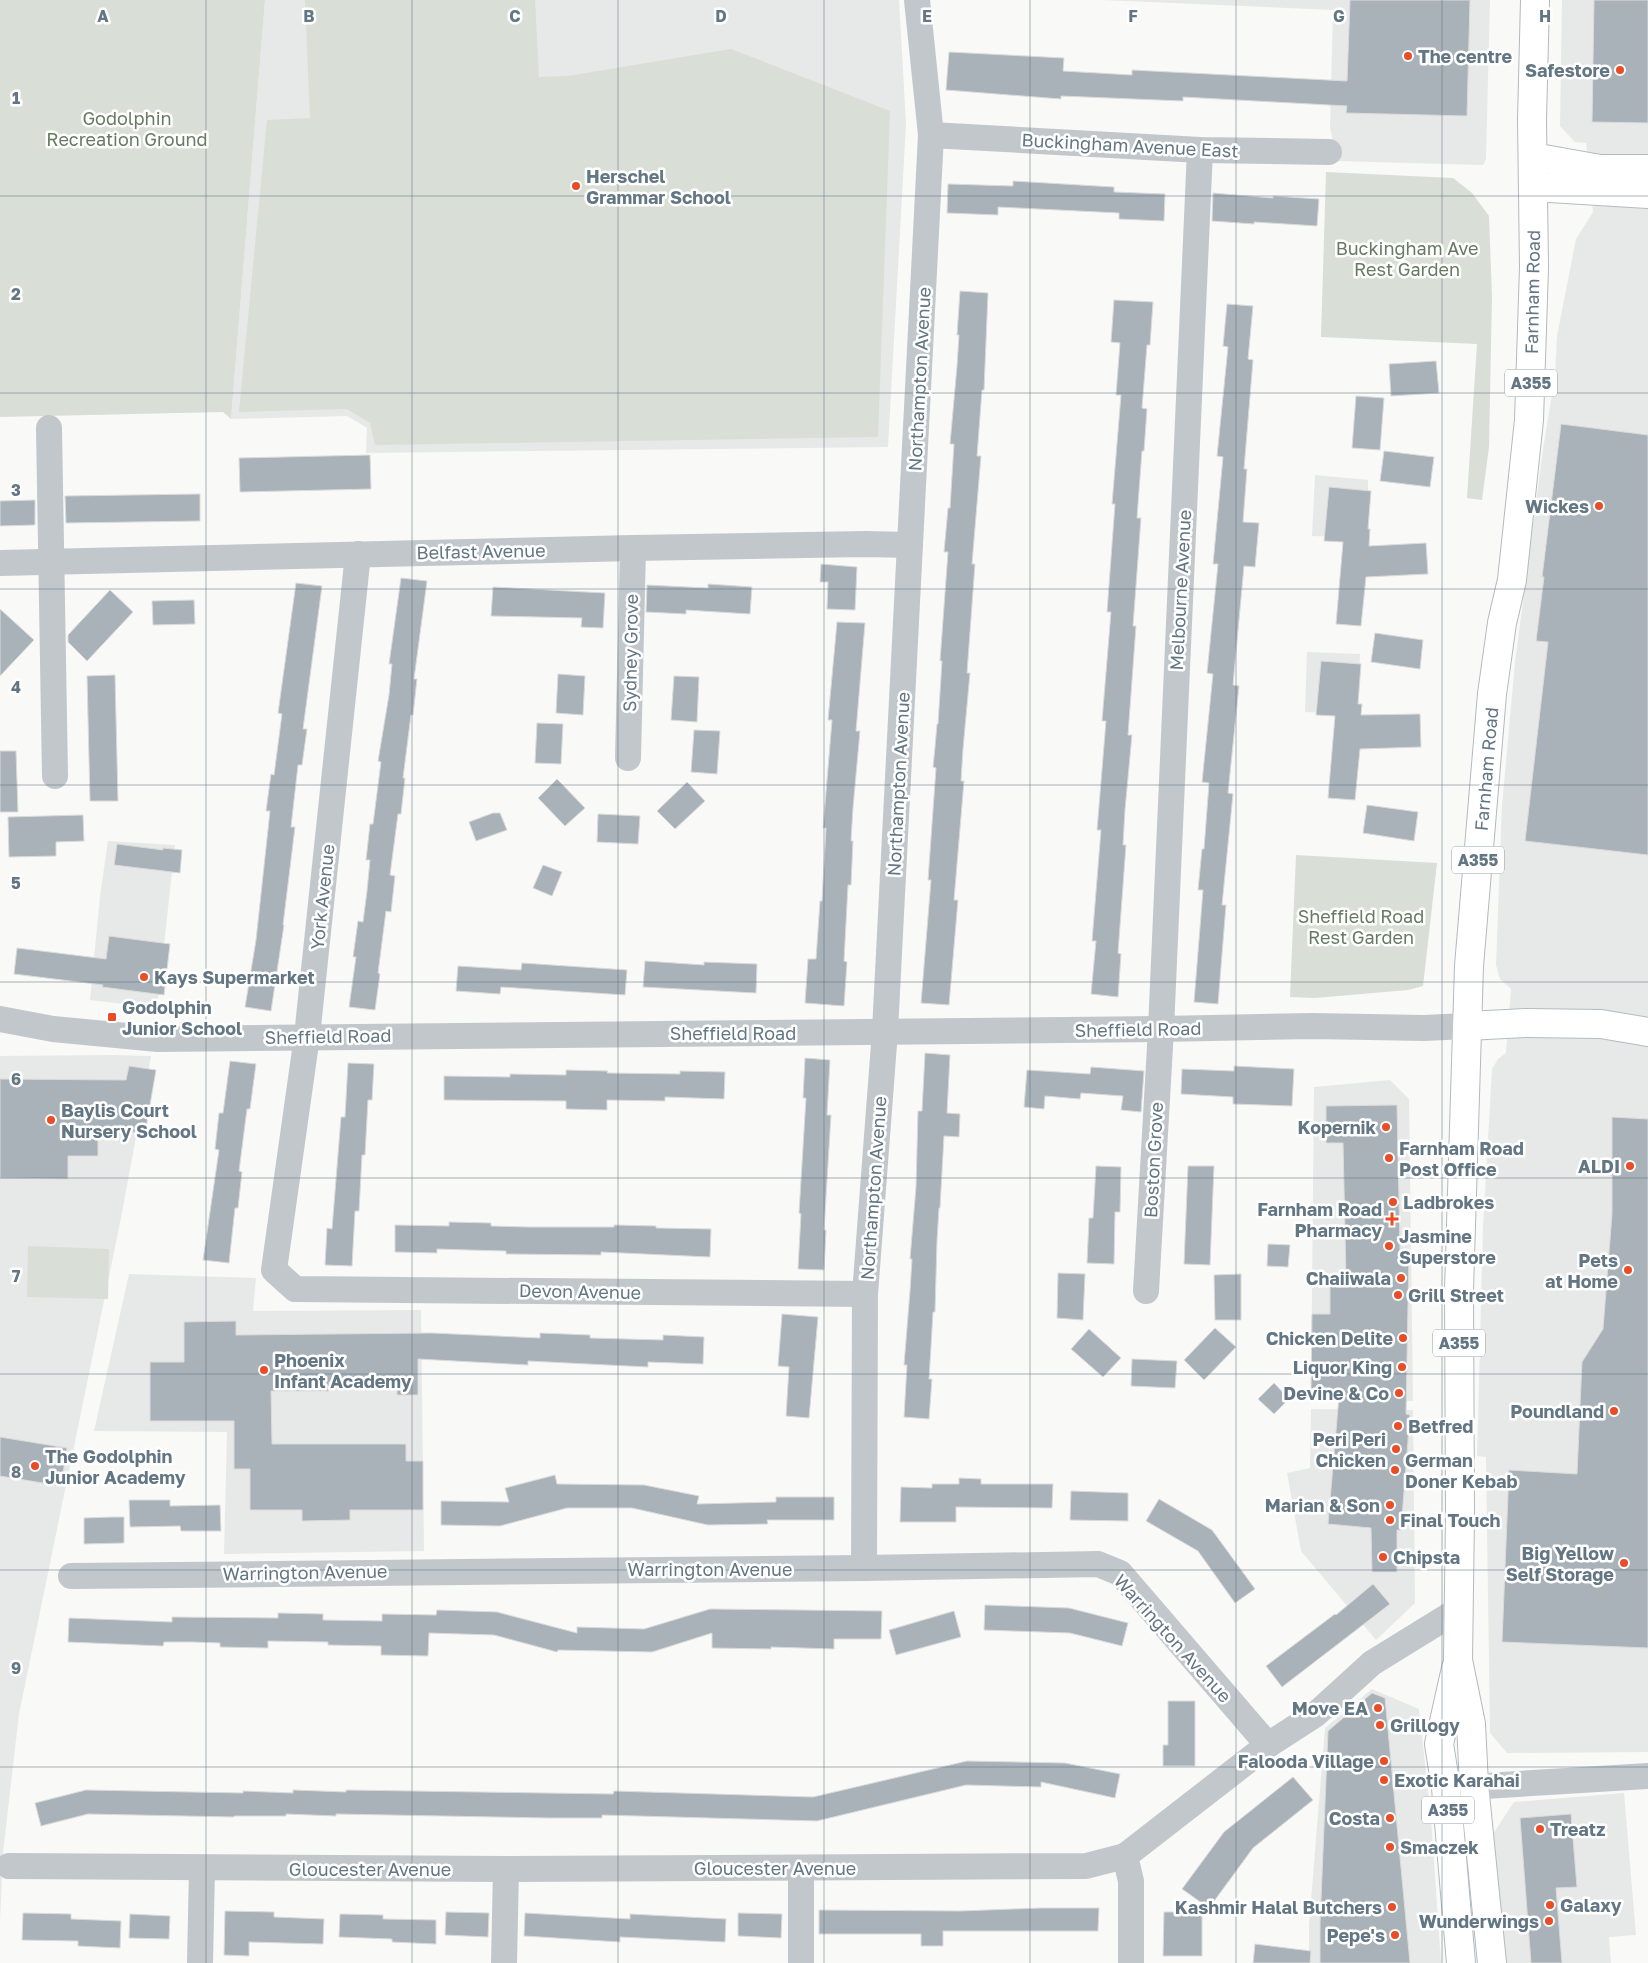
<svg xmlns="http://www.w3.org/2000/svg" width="1648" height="1963" font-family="'Golos Text',sans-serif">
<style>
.built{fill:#e7e8e8}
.green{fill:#d9ded6}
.building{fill:#a9b2b9;stroke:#dbdbd9}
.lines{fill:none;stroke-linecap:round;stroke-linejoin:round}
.secondary-casing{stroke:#b4bbc0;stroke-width:30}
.primary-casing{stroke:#b3b9be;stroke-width:30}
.street{stroke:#c2c7cb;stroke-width:26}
.secondary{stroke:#fff;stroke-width:28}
.primary{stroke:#fff;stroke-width:28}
.grid{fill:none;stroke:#637683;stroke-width:1;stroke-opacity:0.55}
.poi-dot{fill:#e94d27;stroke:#fff;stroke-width:2}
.labels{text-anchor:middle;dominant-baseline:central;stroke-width:5;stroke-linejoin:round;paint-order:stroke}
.shield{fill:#fff;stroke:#929fa8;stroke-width:1}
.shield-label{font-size:16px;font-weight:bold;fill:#637683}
.poi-label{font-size:18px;font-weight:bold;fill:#637683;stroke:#fff;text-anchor:start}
.park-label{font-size:18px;fill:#677a62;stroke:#fff}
.street-label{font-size:18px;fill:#637683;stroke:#fff}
.grid-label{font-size:16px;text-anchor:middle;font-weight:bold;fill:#637683;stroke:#fff;stroke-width:5;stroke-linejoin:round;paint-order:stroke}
</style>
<rect width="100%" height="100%" fill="#f9f9f7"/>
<g class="built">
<path d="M265,0H899L906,124L888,447L366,453L367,428L347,416L231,419Z"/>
<path d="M1102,0H1490L1486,159L1483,165L1337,161L1330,127L1333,10Z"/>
<path d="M1562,0H1648V1752L1507,1753L1490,1733L1486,1457L1477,1456L1483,1227L1492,1069L1498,1059L1506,1053L1511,989L1500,979L1496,965L1502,806L1515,662L1543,449L1555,376L1557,336L1576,239L1593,212L1586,143L1575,142L1560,126Z"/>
<path d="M1315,475L1368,480V509L1366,538L1312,536Z"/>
<path d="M1307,652L1360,654L1357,714L1305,712Z"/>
<path d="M108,841L175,845L157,1008L90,1000L100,896Z"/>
<path d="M113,1055L151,1056L121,1218L19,1714L3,1853L0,1922V1056Z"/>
<path d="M1390,1080L1409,1099L1413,1401L1311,1398L1314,1087Z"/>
<path d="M129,1274L256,1278L253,1311L421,1310L424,1551L224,1554L227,1432L94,1431Z"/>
<path d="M1311,1409L1413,1410L1415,1603L1376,1640L1301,1551L1287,1473L1310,1468Z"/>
<path d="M1372,1689L1419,1709L1431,1818L1441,1963H1309V1925L1325,1728Z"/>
<path d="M1624,1793L1636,1935L1609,1937L1611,1963H1506L1493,1834L1514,1802Z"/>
</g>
<g class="green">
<path d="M0,0H265L231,419L223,412L0,417Z"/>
<path d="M305,0H535L539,77L568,76L731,49L890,111L878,437L375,445L370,423L347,409L239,412L267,120L310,118Z"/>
<path d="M1326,172L1453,178L1472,193L1489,216L1492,297L1491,344L1489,447L1482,500L1467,498L1477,344L1321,337Z"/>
<path d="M1296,855L1437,863L1423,986L1408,990L1315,998L1290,997Z"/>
<path d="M28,1246L109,1249L108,1299L27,1297Z"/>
</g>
<g class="building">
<path d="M1350,0H1470L1467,116L1346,113L1347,106L1183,97V101L1061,96V99L946,90L949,52L1064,58L1063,71L1132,75V70L1347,81Z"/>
<path d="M1594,0H1648V123L1592,122Z"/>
<path d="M1013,181L1114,187V192L1165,194L1164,221L1119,219V213L998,207V215L947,213L948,184L1013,186Z"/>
<path d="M1213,193L1273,198V196L1319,199L1317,226L1254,222V224L1212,221Z"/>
<path d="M960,291L988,293L984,390H982L977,456H981L972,564H975L967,673H970L963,749L961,781H964L954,900H958L949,1005L921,1003L931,880H928L936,768L933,767L935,747L937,724H938L942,661H940L948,552H944L948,508H950L954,444H950L957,366L959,335H957Z"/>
<path d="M1114,300L1153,302L1150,345H1147L1142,408L1147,409L1144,451H1142L1137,518H1141L1133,626H1136L1128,735H1132L1125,810L1123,845H1126L1118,953L1121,954L1118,997L1091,994L1096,941H1092L1101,830H1097L1106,721H1102L1111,612H1107L1115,504H1112L1121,395H1116L1120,343L1111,342Z"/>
<path d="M1227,304L1253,306L1248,359L1253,360L1244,469H1247L1243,522L1259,523L1255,567L1244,566L1236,652L1233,685L1239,686L1228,793L1233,794L1222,905H1226L1218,1004L1194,1002L1203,890H1198L1202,849H1204L1209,783L1202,782L1213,674L1207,673L1218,564H1213L1223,457L1217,456L1228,347L1223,346Z"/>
<path d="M1436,361L1439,393L1391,396L1389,364Z"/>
<path d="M1356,396L1384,398L1380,450L1352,448Z"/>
<path d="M1561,424L1648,435V855L1525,841L1548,642L1536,641L1544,577H1542Z"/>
<path d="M1384,451L1434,457L1430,487L1380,481Z"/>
<path d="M370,455L371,489L240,492L239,458Z"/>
<path d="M1329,487L1371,491L1368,529H1370L1369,546L1426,543L1428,574L1366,577L1361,626L1336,624L1343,542L1324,541Z"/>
<path d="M200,494V521L66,523L65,496Z"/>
<path d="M35,500V525L0,526V501Z"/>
<path d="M821,564L857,567L855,610L827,609L828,582H820Z"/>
<path d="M401,578L427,581L414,679H417L413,715H411L403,778H405L401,814H398L390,875L395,876L391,912L386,911L378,973L380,974L375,1010L349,1007L356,957H353L358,921L363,922L367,891L370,860H366L370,824H373L381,762L378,761L389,695L392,664H389Z"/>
<path d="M296,583L322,586L303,729H307L302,765H298L291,827H295L283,925H284L271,1011L245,1007L256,940L270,811H266L271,774L274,775L282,714L278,713Z"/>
<path d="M708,584L752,587L750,614L686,610V614L646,612L647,585L708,588Z"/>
<path d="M493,587L605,593L603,628L581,627L582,618L491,616Z"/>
<path d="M110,590L133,612L87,661L68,642V635Z"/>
<path d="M194,600L195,624L153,625L152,601Z"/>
<path d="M0,609L34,640L0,676Z"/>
<path d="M837,622L865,623L856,731H860L853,808L851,841H853L851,885H848L844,961L847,962L844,1006L805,1003L808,959H816L820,901H822L826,828H823L832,720H828Z"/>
<path d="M1375,633L1423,640L1420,669L1371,662Z"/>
<path d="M1321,661L1361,664L1358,704H1362L1361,715L1420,714L1421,747L1360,749L1355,800L1328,798L1335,716L1316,715Z"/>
<path d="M558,674L585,676L583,715L556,713Z"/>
<path d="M115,675L118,801H90L87,676Z"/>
<path d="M674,676L699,677L697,722L671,720Z"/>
<path d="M537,723L563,724L561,764L535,763Z"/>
<path d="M694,730L720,731L717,774L691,772Z"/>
<path d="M0,751H16L18,812H0Z"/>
<path d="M557,779L585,808L565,826L538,798Z"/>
<path d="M687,782L705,801L675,829L657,811Z"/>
<path d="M1367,805L1418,812L1414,841L1363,833Z"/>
<path d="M493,813H500L507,830L476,841L469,822Z"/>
<path d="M598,814L640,816L638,844L597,842Z"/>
<path d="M83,815L84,841L56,842V856L9,857L8,817Z"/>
<path d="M117,844L163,850V848L182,850L180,873L114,865Z"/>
<path d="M543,865L562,872L552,896L533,888Z"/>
<path d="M109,936L170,944L164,995L102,987L103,985L14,974L17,948L106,959Z"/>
<path d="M645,961L704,965V962L757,964L756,993L643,987Z"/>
<path d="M522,963L627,970L625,995L501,987L500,994L456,991L458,966L521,970Z"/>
<path d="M925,1053L950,1055L947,1113L960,1114L959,1137L944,1136L940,1208H939L937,1241L935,1312H933L931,1347L929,1379H932L929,1419L904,1417L907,1365H904L910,1291L912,1259H910L916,1187L918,1111H922Z"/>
<path d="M805,1058L830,1060L827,1115H831L824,1230H826L824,1270L798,1269L801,1214L799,1213L806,1098H803Z"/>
<path d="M230,1061L256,1064L250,1109H247L239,1171L242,1172L238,1208H235L229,1263L203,1260L219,1150L215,1149L219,1113H223Z"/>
<path d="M348,1063L374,1064L372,1100H368L365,1155H362L359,1211H355L352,1266L325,1265L327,1228L332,1229L341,1117H345Z"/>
<path d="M129,1066L156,1070L145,1134L104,1127L103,1135H98V1156H68V1179L0,1178V1079L126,1080Z"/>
<path d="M1234,1066L1294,1069L1292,1106L1233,1104V1097L1181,1094L1182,1069L1234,1071Z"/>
<path d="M1091,1067L1144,1071L1141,1112L1121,1110L1123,1096L1081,1093L1080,1099L1045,1096L1044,1109L1024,1107L1027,1070L1090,1074Z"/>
<path d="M566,1070L608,1071L607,1073L680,1074V1071L725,1072L724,1099L665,1097V1101L607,1100V1110L566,1109V1101L444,1100V1076L510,1077V1074L566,1075Z"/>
<path d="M1397,1105L1400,1251L1409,1252L1406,1414L1410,1415L1401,1530H1397V1572H1372L1371,1528L1328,1524L1339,1396L1311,1394L1312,1314H1330V1276H1346L1343,1143H1326V1106Z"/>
<path d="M1612,1117L1648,1119V1648L1502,1642L1509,1470L1577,1474L1582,1362L1603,1329L1612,1214Z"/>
<path d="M1096,1166L1121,1167L1120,1212H1115L1114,1264L1087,1263L1089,1218H1093Z"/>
<path d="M1188,1166H1214L1210,1265L1184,1264Z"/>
<path d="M449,1222L491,1223V1226L528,1227H614V1225L656,1226V1228L711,1229L710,1257L601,1252V1255L506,1254V1251L469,1250L437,1249V1253L395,1252V1225L449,1226Z"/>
<path d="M1268,1244L1290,1245L1288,1267L1267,1266Z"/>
<path d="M1058,1273L1085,1274L1083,1320L1057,1318Z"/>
<path d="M1241,1274V1320H1215L1214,1275Z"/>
<path d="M782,1314L818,1317L809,1418L786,1416L789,1367L778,1366Z"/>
<path d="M236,1321V1335L432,1333L540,1338V1333L590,1335V1338L663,1340V1335L704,1337L703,1364L648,1362V1367L528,1361V1365L418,1359V1395H397V1382H329V1391H271L272,1444H406V1461H423V1510H350V1520L302,1521V1510H250V1469H234V1421H150V1362H184V1322Z"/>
<path d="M1215,1328L1236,1347L1204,1380L1184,1360Z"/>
<path d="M1089,1329L1121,1358L1103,1377L1071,1349Z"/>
<path d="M1132,1359L1177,1361L1175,1388L1131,1386Z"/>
<path d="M1274,1383L1289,1399L1274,1414L1258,1399Z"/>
<path d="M0,1437L67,1448L61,1486L0,1476Z"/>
<path d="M555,1475L557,1484L644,1485L699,1496L697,1504L776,1502V1497H834V1520H767L768,1524L708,1525L632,1508H567L500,1526L441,1525V1501L509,1502L505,1488Z"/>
<path d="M959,1478L981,1479V1484H1053L1052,1508L956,1507V1522H900L901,1487L932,1488V1484H959Z"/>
<path d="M1071,1491L1128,1493V1521L1070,1520Z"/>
<path d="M1159,1499L1212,1530L1255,1589L1235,1603L1198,1551L1146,1521Z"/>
<path d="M129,1500H170V1506L220,1505L221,1531H181L180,1526L130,1527Z"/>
<path d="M113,1517H124V1543L84,1544V1518Z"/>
<path d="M1373,1584L1390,1604L1282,1687L1266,1666L1335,1614L1336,1615Z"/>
<path d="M985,1605L1069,1608L1128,1623L1122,1646L1070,1633L984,1630Z"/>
<path d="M710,1609L882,1611L881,1639H834V1649L771,1647V1649L712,1648V1633L652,1652L558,1650L557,1652L494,1635L429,1633L428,1656L381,1655V1646L328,1645V1642L268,1641V1648L220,1647V1643L193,1642H164L163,1646L68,1642L69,1618L172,1622V1617L278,1618V1613L323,1614V1620L382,1621V1614L436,1615L437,1610L497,1612L577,1633V1627L644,1629Z"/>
<path d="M954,1611L961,1637L896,1655L889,1630Z"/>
<path d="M1372,1693L1385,1698L1410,1963H1320V1924L1328,1731Z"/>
<path d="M1168,1701H1195V1766H1163V1745H1168Z"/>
<path d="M967,1761L1065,1763L1120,1774L1115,1798L1041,1782V1787L966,1785L817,1821L602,1815V1818H548L336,1814V1816L286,1814V1816H234V1817L88,1814L41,1826L35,1803L86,1790L243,1793V1791L293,1793V1790L346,1792V1790L613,1794L614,1791L813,1797Z"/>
<path d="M1293,1777L1313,1800L1253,1848L1209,1908L1182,1889L1224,1832Z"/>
<path d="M1571,1814L1577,1887L1556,1888L1562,1963H1531L1520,1818Z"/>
<path d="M1041,1908H1099L1098,1931H943V1946H921V1934H819V1910L960,1911Z"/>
<path d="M225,1911L274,1912V1917L324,1919L323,1944L249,1942V1956L224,1955Z"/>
<path d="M446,1912L489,1913L488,1937L445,1935Z"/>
<path d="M1164,1912H1202V1956H1163Z"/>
<path d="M23,1913L71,1914V1919L121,1921L120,1948L78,1946V1941L22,1940Z"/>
<path d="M525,1913L630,1919V1914L726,1919L725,1942L620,1937V1942L524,1936Z"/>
<path d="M738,1913L782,1914L781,1938L738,1936Z"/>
<path d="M130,1914L170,1916L169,1939L129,1938Z"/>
<path d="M340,1914L383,1915V1919L436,1920V1944L392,1942V1939L339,1937Z"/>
<path d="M1255,1944L1311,1951L1310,1963H1253Z"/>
</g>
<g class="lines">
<g class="secondary-casing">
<g id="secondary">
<path d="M1533,157L1600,169H1648"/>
<path d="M1533,187L1648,194"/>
<path d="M1467,1026L1526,1023L1601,1024L1648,1032"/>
</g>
</g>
<g class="primary-casing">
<g id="primary">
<path d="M1456,1668L1439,1744L1446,1788L1461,1963"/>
<path d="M1492,1963L1474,1785L1471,1724L1458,1660L1460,1516L1459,1290L1469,966L1492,694L1502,623L1512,580L1529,420L1534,267L1532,120L1535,0"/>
</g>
</g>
<g class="street">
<path d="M931,135L1200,150L1329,152"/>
<path d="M49,428L55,776"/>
<path d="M358,554L307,1036L274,1270L295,1289L865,1294"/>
<path d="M0,563L633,548L866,544L910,545"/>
<path d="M628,758L633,548"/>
<path d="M0,1019L53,1029L158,1039L1161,1029L1313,1026L1424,1028L1467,1026"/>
<path d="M1146,1291L1161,1029L1200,150"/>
<path d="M864,1568L865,1294L885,1031L931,135L917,0"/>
<path d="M71,1576L864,1568L1098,1564L1120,1573L1268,1745"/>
<path d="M1452,1788L1648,1776"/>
<path d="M1125,1856L1131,1881V1963"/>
<path d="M9,1866L506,1869L1086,1866L1125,1856L1268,1745L1316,1714L1372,1663L1458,1610"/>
<path d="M801,1868V1963"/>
<path d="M200,1963L202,1868"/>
<path d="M504,1963L506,1869"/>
</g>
<use href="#secondary" class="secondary"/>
<use href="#primary" class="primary"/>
</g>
<path class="grid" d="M206,0V1963M412,0V1963M618,0V1963M824,0V1963M1030,0V1963M1236,0V1963M1442,0V1963M0,196H1648M0,393H1648M0,589H1648M0,785H1648M0,982H1648M0,1178H1648M0,1374H1648M0,1570H1648M0,1767H1648"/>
<g class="poi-dot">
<circle cx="1408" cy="56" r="5"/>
<circle cx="1620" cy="70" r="5"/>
<circle cx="576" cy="186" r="5"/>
<circle cx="1599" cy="506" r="5"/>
<circle cx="144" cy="977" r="5"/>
<rect x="107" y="1012" width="10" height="10" rx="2.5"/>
<circle cx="51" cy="1120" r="5"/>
<circle cx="1386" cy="1127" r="5"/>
<circle cx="1389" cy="1158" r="5"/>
<circle cx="1630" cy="1166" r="5"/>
<circle cx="1393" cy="1202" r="5"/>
<path d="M1389.5 1211.5h5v5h5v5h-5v5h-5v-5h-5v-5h5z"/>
<circle cx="1389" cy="1246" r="5"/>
<circle cx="1628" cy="1270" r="5"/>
<circle cx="1401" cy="1278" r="5"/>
<circle cx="1398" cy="1295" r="5"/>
<circle cx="1403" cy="1338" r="5"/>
<circle cx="1402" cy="1367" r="5"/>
<circle cx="264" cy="1370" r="5"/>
<circle cx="1399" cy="1393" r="5"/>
<circle cx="1614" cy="1411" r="5"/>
<circle cx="1398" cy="1426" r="5"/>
<circle cx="1396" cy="1449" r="5"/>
<circle cx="35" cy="1466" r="5"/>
<circle cx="1395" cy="1470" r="5"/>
<circle cx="1390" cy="1505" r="5"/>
<circle cx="1390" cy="1520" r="5"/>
<circle cx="1383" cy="1557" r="5"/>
<circle cx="1624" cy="1563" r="5"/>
<circle cx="1378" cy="1708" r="5"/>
<circle cx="1380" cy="1725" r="5"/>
<circle cx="1384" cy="1761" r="5"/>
<circle cx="1384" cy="1780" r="5"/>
<circle cx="1390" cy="1818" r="5"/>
<circle cx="1540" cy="1829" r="5"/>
<circle cx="1390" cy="1847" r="5"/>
<circle cx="1550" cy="1905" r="5"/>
<circle cx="1392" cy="1907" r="5"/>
<circle cx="1549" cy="1921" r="5"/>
<circle cx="1395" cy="1935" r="5"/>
</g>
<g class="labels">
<g class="shield">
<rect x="1505" y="369.5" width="52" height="27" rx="4"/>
<rect x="1452" y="846.5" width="52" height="27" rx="4"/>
<rect x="1433" y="1329.5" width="52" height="27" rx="4"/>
<rect x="1422" y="1796.5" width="52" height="27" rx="4"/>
</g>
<g class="shield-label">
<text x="1531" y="383">A355</text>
<text x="1478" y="860">A355</text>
<text x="1459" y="1343">A355</text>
<text x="1448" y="1810">A355</text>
</g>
<g class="poi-label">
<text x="1418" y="56">The centre</text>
<text x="1610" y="70" text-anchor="end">Safestore</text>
<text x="586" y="176">Herschel<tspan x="586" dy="21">Grammar School</tspan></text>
<text x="1589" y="506" text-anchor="end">Wickes</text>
<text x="154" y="977">Kays Supermarket</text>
<text x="122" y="1007">Godolphin<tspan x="122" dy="21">Junior School</tspan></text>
<text x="61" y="1110">Baylis Court<tspan x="61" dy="21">Nursery School</tspan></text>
<text x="1376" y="1127" text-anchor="end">Kopernik</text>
<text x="1399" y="1148">Farnham Road<tspan x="1399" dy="21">Post Office</tspan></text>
<text x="1620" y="1166" text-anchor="end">ALDI</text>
<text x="1403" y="1202">Ladbrokes</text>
<text x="1382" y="1209" text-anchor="end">Farnham Road<tspan x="1382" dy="21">Pharmacy</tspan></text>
<text x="1399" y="1236">Jasmine<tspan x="1399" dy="21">Superstore</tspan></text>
<text x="1618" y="1260" text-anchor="end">Pets<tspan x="1618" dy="21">at Home</tspan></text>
<text x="1391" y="1278" text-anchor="end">Chaiiwala</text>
<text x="1408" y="1295">Grill Street</text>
<text x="1393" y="1338" text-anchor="end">Chicken Delite</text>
<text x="274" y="1360">Phoenix<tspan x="274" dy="21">Infant Academy</tspan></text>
<text x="1392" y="1367" text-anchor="end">Liquor King</text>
<text x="1389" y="1393" text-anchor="end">Devine &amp; Co</text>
<text x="1604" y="1411" text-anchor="end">Poundland</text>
<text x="1408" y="1426">Betfred</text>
<text x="1386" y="1439" text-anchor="end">Peri Peri<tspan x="1386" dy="21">Chicken</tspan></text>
<text x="45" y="1456">The Godolphin<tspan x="45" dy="21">Junior Academy</tspan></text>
<text x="1405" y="1460">German<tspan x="1405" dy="21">Doner Kebab</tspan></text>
<text x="1380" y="1505" text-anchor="end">Marian &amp; Son</text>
<text x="1400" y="1520">Final Touch</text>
<text x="1614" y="1553" text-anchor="end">Big Yellow<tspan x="1614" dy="21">Self Storage</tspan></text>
<text x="1393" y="1557">Chipsta</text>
<text x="1368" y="1708" text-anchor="end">Move EA</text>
<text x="1390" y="1725">Grillogy</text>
<text x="1374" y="1761" text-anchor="end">Falooda Village</text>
<text x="1394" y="1780">Exotic Karahai</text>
<text x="1380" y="1818" text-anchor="end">Costa</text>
<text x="1550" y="1829">Treatz</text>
<text x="1400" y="1847">Smaczek</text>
<text x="1560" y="1905">Galaxy</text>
<text x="1382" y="1907" text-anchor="end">Kashmir Halal Butchers</text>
<text x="1539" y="1921" text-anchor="end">Wunderwings</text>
<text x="1385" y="1935" text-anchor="end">Pepe's</text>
</g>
<g class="park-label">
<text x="127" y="118">Godolphin<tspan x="127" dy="21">Recreation Ground</tspan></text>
<text x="1407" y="248">Buckingham Ave<tspan x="1407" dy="21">Rest Garden</tspan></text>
<text x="1361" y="916">Sheffield Road<tspan x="1361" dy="21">Rest Garden</tspan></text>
</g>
<g class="street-label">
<text transform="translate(1130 145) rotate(3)">Buckingham Avenue East</text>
<text transform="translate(1532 292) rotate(-89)">Farnham Road</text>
<text transform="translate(919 379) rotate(-87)">Northampton Avenue</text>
<text transform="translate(481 551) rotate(-1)">Belfast Avenue</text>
<text transform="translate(1180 590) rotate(-87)">Melbourne Avenue</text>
<text transform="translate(630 653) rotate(-89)">Sydney Grove</text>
<text transform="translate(1486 769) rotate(-85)">Farnham Road</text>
<text transform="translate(898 784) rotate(-87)">Northampton Avenue</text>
<text transform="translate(322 897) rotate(-84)">York Avenue</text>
<text transform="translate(1138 1029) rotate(-1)">Sheffield Road</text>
<text x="733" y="1033">Sheffield Road</text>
<text transform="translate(328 1036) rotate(-1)">Sheffield Road</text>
<text transform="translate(1153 1160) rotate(-87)">Boston Grove</text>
<text transform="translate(873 1188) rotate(-86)">Northampton Avenue</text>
<text transform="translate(580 1291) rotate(1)">Devon Avenue</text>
<text x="710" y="1569">Warrington Avenue</text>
<text transform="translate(305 1572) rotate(-1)">Warrington Avenue</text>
<text transform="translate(1173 1638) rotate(48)">Warrington Avenue</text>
<text x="775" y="1868">Gloucester Avenue</text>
<text x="370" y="1869">Gloucester Avenue</text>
</g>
</g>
<g class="grid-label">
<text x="103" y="22">A</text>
<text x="309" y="22">B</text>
<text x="515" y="22">C</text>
<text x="721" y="22">D</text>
<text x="927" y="22">E</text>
<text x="1133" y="22">F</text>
<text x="1339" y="22">G</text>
<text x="1545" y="22">H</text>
<text x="16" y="104">1</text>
<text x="16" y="300">2</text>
<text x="16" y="496">3</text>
<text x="16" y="693">4</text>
<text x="16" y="889">5</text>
<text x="16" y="1085">6</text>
<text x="16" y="1282">7</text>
<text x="16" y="1478">8</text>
<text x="16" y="1674">9</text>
</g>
</svg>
